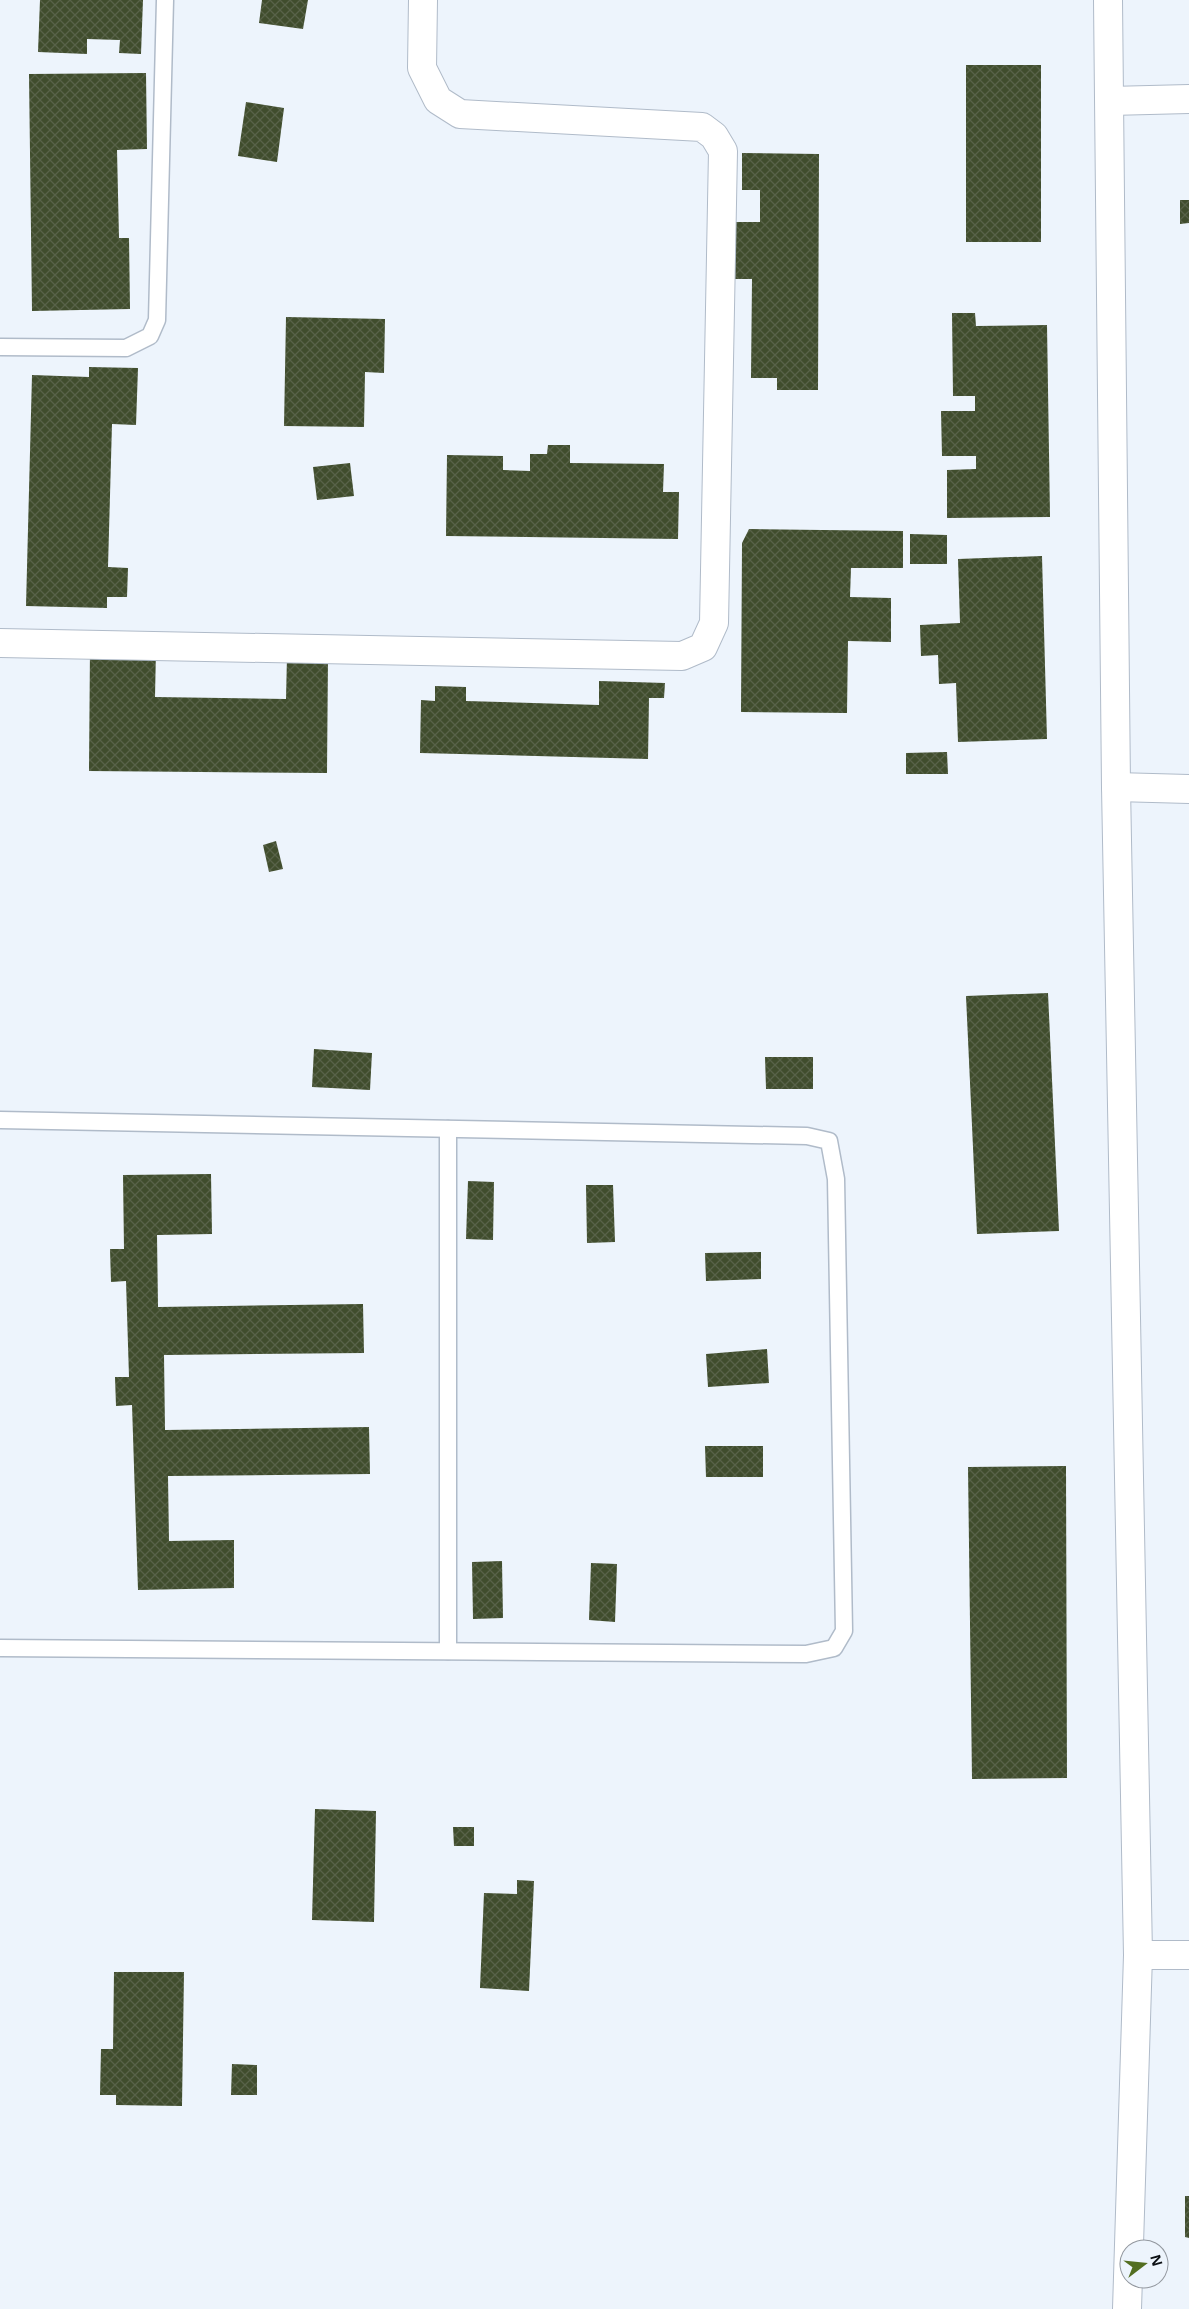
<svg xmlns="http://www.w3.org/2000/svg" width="1189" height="2309" font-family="'Open Sans',sans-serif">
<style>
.building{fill:url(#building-cross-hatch)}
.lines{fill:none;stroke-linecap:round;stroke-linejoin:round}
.lane-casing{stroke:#b0bbc9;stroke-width:19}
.street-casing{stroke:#b0bbc9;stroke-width:30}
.lane{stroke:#fff;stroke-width:16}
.street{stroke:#fff;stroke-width:28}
</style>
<defs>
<pattern id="building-cross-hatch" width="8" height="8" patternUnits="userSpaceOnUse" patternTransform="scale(1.25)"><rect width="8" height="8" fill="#404d2d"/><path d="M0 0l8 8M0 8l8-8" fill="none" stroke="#586249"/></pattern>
</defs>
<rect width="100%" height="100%" fill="#edf4fc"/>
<g class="building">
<path d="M40,0H143L141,54L119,53L120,40L87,39V54L38,52Z"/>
<path d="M262,0H308L303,29L259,23Z"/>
<rect x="966" y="65" width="75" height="177"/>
<path d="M146,73L147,149L117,150L119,238H129L130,309L32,311L29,74Z"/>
<path d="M246,102L284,108L277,162L238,156Z"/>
<path d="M742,153L819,154L818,390H777V378H751L752,279H724V222H760V190H742Z"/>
<path d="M1180,200H1189V223L1180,224Z"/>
<path d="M952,313H975L976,326L1047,325L1050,517L947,518V470L976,469V456H942L941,411H975V396H953Z"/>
<path d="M286,317L385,319L384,373L365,372L364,427L284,426Z"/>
<path d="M89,367L138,368L136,425L112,424L108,567L128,568L127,597H107V608L26,606L32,375L89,377Z"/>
<path d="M548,445H570V463L664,464L663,492H679L678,539L446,536L447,455L503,456V470L530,471V454H547Z"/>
<path d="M350,463L354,496L317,500L313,467Z"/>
<path d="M749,529L903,531V568H851L850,597L891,598V642L848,641L847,713L741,712L742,543Z"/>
<path d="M910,534L947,535V564H910Z"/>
<path d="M1042,556L1047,739L958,742L956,683L939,684L938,655L921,656L920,625L960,623L958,559Z"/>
<path d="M90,648L156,649L155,697L286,699L287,656L328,657L327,773L89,771Z"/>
<path d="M599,681L665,683L664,698H649L648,759L420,753L421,700L435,701V686L466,687V701L599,705Z"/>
<path d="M947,752L948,774H906V753Z"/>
<path d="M276,841L283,869L269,872L263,845Z"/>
<path d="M1048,993L1059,1231L977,1234L966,996Z"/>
<path d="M314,1049L372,1053L370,1090L312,1087Z"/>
<path d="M765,1057H813V1089H766Z"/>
<path d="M211,1174L212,1234L157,1235L158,1307L363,1304L364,1353L164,1355L165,1430L369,1427L370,1474L168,1476L169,1541L234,1540V1588L138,1590L132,1405L116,1406L115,1377H129L126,1281L111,1282L110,1249H124L123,1175Z"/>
<path d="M468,1181L494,1182L493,1240L466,1239Z"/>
<path d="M586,1185H613L615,1242L587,1243Z"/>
<path d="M761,1252V1279L706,1281L705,1253Z"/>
<path d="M767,1349L769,1383L708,1387L706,1354Z"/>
<path d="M705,1446H763V1477H706Z"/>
<path d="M1066,1466L1067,1778L972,1779L968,1467Z"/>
<path d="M502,1561L503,1618L473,1619L472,1562Z"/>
<path d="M591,1563L617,1564L615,1622L589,1620Z"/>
<path d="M315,1809L376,1811L374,1922L312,1920Z"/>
<path d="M453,1827H474V1846H454Z"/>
<path d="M517,1880L534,1881L529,1991L480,1988L484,1893L517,1894Z"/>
<path d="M114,1972H184L182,2106L116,2105V2095H100L101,2049H113Z"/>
<path d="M232,2064L257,2065V2095H231Z"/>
<path d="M1185,2196H1189V2238L1185,2237Z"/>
</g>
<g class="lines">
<g class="lane-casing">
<g id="lane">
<path d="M0,347L126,348L150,336L157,320L165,0"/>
<path d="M0,1120L807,1136L829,1141L836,1179L844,1631L834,1648L806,1654L0,1648"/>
<path d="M448,1129V1651"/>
</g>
</g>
<g class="street-casing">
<g id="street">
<path d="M1108,0L1116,787L1138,1955L1127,2309"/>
<path d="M1110,101L1189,99"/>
<path d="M0,643L682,656L703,647L714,623L723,151L714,136L702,127L460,114L438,100L422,68L423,0"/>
<path d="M1116,787L1189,789"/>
<path d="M1138,1955H1189"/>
</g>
</g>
<use href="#lane" class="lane"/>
<use href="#street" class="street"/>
</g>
<g transform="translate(1144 2264) rotate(74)"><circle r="24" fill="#edf4fc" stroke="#93989f"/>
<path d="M0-4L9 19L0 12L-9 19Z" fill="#536e21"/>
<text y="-8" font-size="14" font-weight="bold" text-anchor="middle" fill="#0b0f13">N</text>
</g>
</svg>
